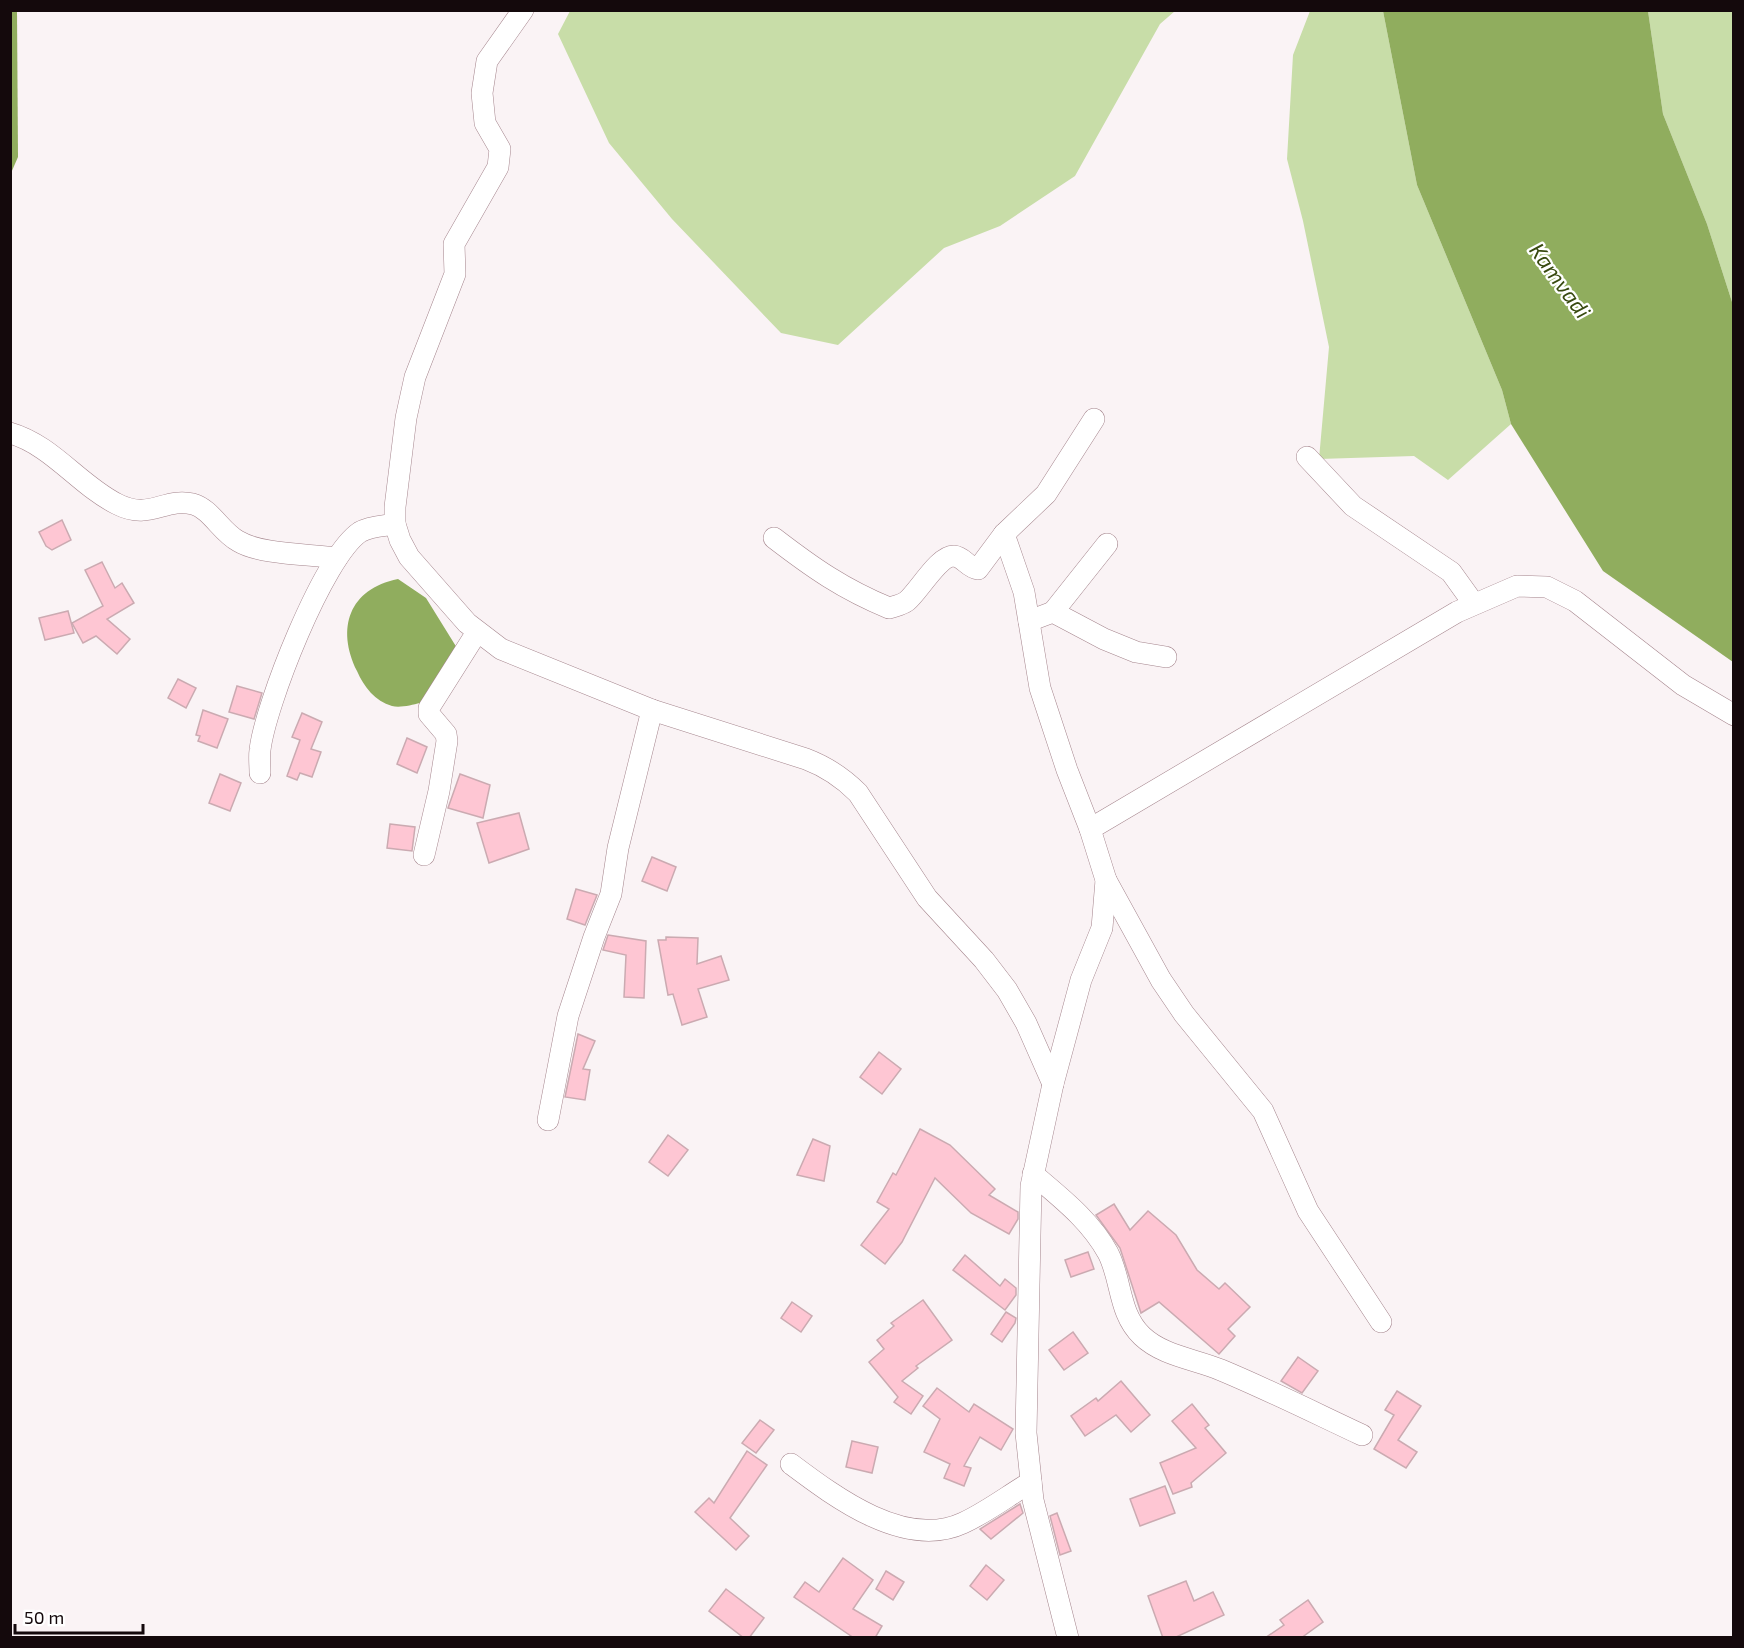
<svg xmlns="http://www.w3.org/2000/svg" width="1744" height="1648" font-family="'Exo 2',sans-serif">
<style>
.green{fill:#c8dda8}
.water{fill:#90ad5e}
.building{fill:#fec6d3;stroke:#cbaab1;stroke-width:1.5}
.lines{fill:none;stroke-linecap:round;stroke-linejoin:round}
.minor-casing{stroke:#a5858d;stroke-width:22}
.minor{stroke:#fff;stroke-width:21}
.labels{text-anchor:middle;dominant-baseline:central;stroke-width:4.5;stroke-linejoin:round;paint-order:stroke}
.water-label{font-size:22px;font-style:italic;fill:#384a10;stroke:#fff}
</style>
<rect width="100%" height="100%" fill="#faf3f5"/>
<g class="green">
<path d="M570,11V10L1175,11L1160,24L1075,176L1000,226L944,248L838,345L781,333L672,219L609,143L558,34Z"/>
<path d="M1310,11H1383L1417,185L1502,390L1511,424L1448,480L1414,456L1319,459L1329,347L1303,221L1287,159L1293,55Z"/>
<path d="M1648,11H1733V305L1707,224L1663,114Z"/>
</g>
<g class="water">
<path d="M17,11L18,157L11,173L10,11Z"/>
<path d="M1383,11H1648L1663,114L1707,224L1733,305V662L1603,571L1511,424L1502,390L1417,185Z"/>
<path d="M398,579L426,598L457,648L420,703C412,705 400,708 392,706C375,701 364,687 357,671C336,628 349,589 398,579Z"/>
</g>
<g class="building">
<path d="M62,520L71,540L52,550L46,546L39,532Z"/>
<path d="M102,562L115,588L122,583L134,603L107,619L130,639L117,654L96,636L83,643L72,623L103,606L85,570Z"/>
<path d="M68,611L74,633L45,640L39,618Z"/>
<path d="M178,679L196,688L186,708L168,698Z"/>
<path d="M237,686L262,693L254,719L229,712Z"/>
<path d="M203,710L228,719L217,748L198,741L200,736L196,735Z"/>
<path d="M302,713L322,722L311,749L321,752L312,777L300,773L297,780L287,776L300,740L292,737Z"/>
<path d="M407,738L427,747L417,773L397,764Z"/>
<path d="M220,774L241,783L230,811L209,803Z"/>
<path d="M460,774L490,785L483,818L448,808Z"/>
<path d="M519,813L529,849L489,863L477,823Z"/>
<path d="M390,824L415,827L412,851L387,848Z"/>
<path d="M652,857L676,867L667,891L642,881Z"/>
<path d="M576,889L597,895L585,925L567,919Z"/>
<path d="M608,935L646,941L644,998L624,997L626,955L603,950Z"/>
<path d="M666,937L698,938L697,964L721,956L729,980L698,989L707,1017L682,1025L673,994L668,995L658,940H666Z"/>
<path d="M578,1034L595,1041L583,1069L590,1070L585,1100L565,1097Z"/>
<path d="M879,1052L901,1069L882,1094L860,1077Z"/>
<path d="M920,1129L950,1145L995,1189L989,1195L1018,1212V1219L1009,1234L971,1213L935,1178L902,1242L885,1264L861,1245L889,1209L877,1202L893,1173L896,1175Z"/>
<path d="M668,1135L688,1150L668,1176L649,1162Z"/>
<path d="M813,1139L830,1146L824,1181L797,1175Z"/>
<path d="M1114,1204L1130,1230L1148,1211L1176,1235L1197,1270L1219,1289L1225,1283L1250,1307L1228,1329L1235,1336L1219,1354L1159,1302L1141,1313L1120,1248L1096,1215Z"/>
<path d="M1088,1252L1094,1269L1071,1277L1065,1260Z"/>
<path d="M965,1255L1000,1286L1005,1279L1016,1288V1295L1005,1310L953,1270Z"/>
<path d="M923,1300L952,1340L916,1366L918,1368L902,1381L923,1396L911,1414L894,1402L898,1397L869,1362L884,1349L877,1340L894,1326L891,1323Z"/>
<path d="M792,1302L812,1316L801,1332L781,1318Z"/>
<path d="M1006,1312L1016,1318L1015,1323L1002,1342L991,1334Z"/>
<path d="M1073,1332L1088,1353L1064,1370L1049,1350Z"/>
<path d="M1298,1357L1318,1371L1302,1393L1281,1381Z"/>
<path d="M1121,1381L1150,1415L1131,1432L1116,1415L1085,1436L1071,1416L1096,1398L1098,1401Z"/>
<path d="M937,1388L969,1412L974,1404L1013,1429L1001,1450L980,1437L964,1466L971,1468L964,1486L944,1478L950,1464L924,1452L940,1419L923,1406Z"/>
<path d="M1397,1391L1421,1406L1398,1440L1417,1452L1406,1468L1374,1449L1394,1415L1385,1410Z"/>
<path d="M1192,1404L1209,1425L1205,1428L1226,1453L1191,1483L1192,1487L1173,1494L1160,1463L1196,1448L1172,1421Z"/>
<path d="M760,1420L774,1430L756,1453L742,1443Z"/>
<path d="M852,1441L878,1447L872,1473L846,1467Z"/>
<path d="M747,1451L767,1465L730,1518L749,1536L736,1550L695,1512L709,1498L714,1503Z"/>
<path d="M1165,1486L1175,1513L1140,1526L1130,1499Z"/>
<path d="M1020,1504L1023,1513L991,1539L980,1529Z"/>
<path d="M1057,1513L1071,1551L1060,1555L1050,1516Z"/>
<path d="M843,1558L873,1580L853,1609L882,1626L875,1638H854L794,1597L805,1582L819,1592Z"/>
<path d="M986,1565L1004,1580L987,1600L970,1586Z"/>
<path d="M886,1571L904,1582L893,1600L876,1589Z"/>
<path d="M1186,1581L1194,1601L1213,1592L1224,1615L1174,1638H1163L1148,1596Z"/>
<path d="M726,1589L764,1618L749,1638H744L709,1611Z"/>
<path d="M1308,1600L1323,1622L1301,1638H1265L1284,1625L1280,1620Z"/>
</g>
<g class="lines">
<g class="minor-casing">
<g id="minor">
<path d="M523,10L487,61L482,93L485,123L500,149L498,167L454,244L455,274L415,377L406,418L395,507V524L400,540L409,557L467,623L501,649L652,710L806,759C827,767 842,777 858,793L927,898L984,960L1007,990L1026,1023L1053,1084"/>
<path d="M10,433C52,445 79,485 117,504C150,521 164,497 193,504C211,509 221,532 238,541C261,555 310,554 337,558"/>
<path d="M1307,457L1353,506L1451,572L1474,604"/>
<path d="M1004,534L1024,592L1040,688L1067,770L1090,829"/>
<path d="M774,538C813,568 843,589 889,608C895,606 902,605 907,601C919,591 939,555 954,556C964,557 968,568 978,569L1004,534L1046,494L1094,419"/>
<path d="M1053,612L1107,544"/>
<path d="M1029,621L1053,612L1104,639L1136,652L1166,657"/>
<path d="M260,773C260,765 259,757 260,750C265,706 323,557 360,532C370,526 384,526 395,524"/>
<path d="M424,855L439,791L447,741L446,734L429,714V708L477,632"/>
<path d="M1106,880L1161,980L1184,1014L1263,1111L1308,1211L1381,1322"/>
<path d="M548,1120L568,1016L594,937L611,894L618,848L652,710"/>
<path d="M1033,1174C1061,1198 1090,1220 1108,1253C1122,1280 1118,1313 1142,1336C1163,1356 1195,1359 1221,1370C1269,1390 1315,1413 1362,1435"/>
<path d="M791,1464C835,1497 905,1550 963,1523C987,1512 1009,1495 1031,1482"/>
<path d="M1068,1638L1033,1500L1026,1433L1031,1186L1053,1084L1081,980L1102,928L1106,880L1090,829L1457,612L1517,586L1547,587L1575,601L1683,685L1734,715"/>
</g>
</g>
<use href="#minor" class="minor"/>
</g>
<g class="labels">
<g class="water-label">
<text transform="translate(1561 280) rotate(54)">Kamvadi</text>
</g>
</g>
<rect width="1744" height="1648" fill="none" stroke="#14090c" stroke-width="24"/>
<path d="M15 1624v9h128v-9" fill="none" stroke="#14090c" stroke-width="3"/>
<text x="24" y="1624" font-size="18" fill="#14090c" stroke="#ffffff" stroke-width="4.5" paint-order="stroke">50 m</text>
</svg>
